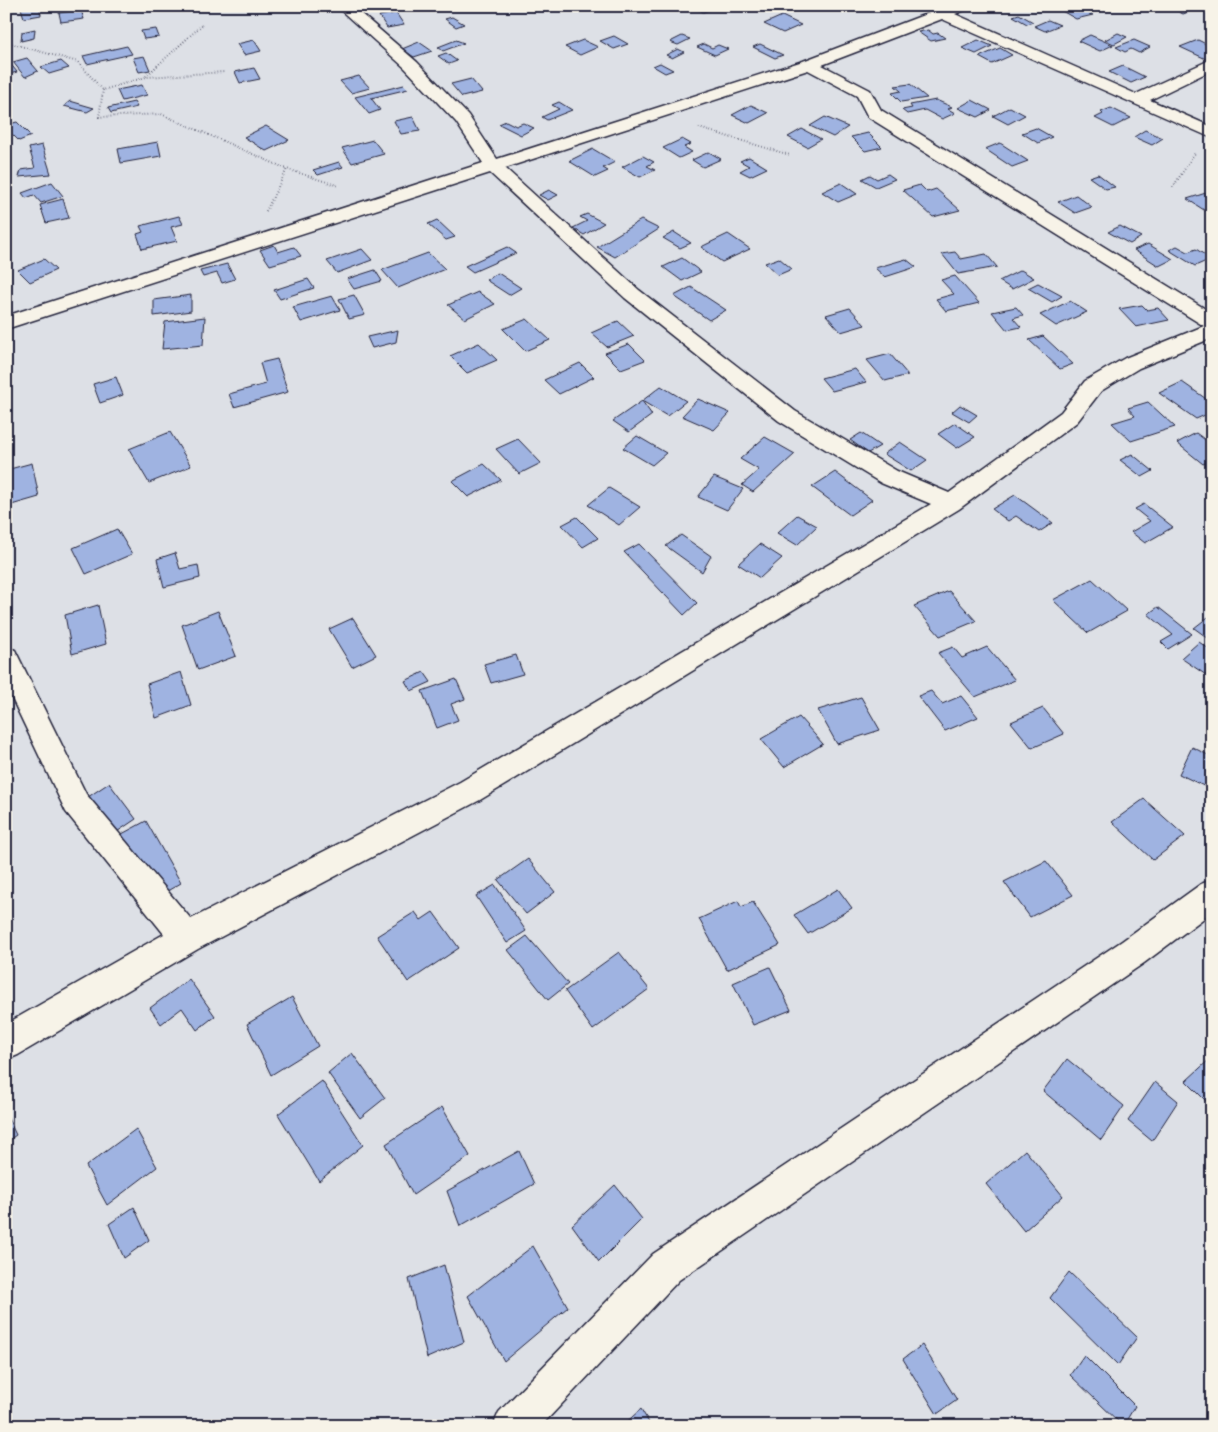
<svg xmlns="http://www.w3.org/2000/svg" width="1218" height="1432" font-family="'Comic Neue',sans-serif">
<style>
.building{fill:#9fb3e1;stroke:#22223b}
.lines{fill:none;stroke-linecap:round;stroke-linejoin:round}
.street-casing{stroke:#22223b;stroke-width:3}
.path{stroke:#22223b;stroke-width:2;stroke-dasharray:0.5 2.5;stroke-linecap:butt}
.street{fill:#f7f3e8;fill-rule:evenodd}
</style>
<rect width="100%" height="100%" fill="#dde0e6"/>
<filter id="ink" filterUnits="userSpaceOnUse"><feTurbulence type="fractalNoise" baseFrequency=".02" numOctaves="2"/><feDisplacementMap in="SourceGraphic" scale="10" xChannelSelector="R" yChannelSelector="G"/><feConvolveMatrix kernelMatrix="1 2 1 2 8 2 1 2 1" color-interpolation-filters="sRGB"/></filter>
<g filter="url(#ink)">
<g class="building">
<path d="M39,6L41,15L24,18L21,8Z"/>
<path d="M692,6H708L713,9L703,12Z"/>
<path d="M761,6H785L773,12Z"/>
<path d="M1168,6H1187L1194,10L1183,14Z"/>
<path d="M1079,7L1093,15L1076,19L1062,11Z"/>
<path d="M81,10L84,19L61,22L59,13Z"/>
<path d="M396,13L404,25L387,28L379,16Z"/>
<path d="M1019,14L1033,22L1027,24L1013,16Z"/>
<path d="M782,16L801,25L783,33L764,24Z"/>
<path d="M452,17L464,24L456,27L445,19Z"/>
<path d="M1048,20L1060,25L1045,31L1034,26Z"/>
<path d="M35,29L34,38L21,41L22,32Z"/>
<path d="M156,29L159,37L144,39L141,31Z"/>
<path d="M928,30L933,34L938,33L945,38L931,41L918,32Z"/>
<path d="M1118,33L1127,37L1114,44L1105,40Z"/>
<path d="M1090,35L1113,45L1100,51L1078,41Z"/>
<path d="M614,36L628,44L614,49L600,41Z"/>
<path d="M682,36L690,39L678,45L670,42Z"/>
<path d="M254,40L261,51L244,55L237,44Z"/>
<path d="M456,40L464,43L443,51L438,47Z"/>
<path d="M583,40L598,47L580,55L565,47Z"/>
<path d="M978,40L992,46L976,54L962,48Z"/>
<path d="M1134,40L1150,47L1139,53L1131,49L1125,52L1116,47Z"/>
<path d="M1198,40L1212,47V57L1206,59L1180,47Z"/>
<path d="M419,42L432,51L414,57L402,49Z"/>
<path d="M704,44L712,48L718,45L728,49L715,55L697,47Z"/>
<path d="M760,44L783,55L775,58L753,47Z"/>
<path d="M127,46L132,54L87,64L83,56Z"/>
<path d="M1000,48L1012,55L992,64L979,57Z"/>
<path d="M678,49L684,52L672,58L666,55Z"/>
<path d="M446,53L457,61L449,64L438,56Z"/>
<path d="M144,56L150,70L139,72L133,58Z"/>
<path d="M27,58L38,71L25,77L13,62Z"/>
<path d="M6,61H8L17,72L6,75Z"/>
<path d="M61,61L69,68L49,74L41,67Z"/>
<path d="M660,63L673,70L665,73L653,66Z"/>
<path d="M1123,66L1145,77L1131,83L1109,72Z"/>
<path d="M254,68L260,79L240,83L235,72Z"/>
<path d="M359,76L370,88L351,93L340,81Z"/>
<path d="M471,79L482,92L462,97L451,84Z"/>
<path d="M910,84L927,98L901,102L892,93L901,91L895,86Z"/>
<path d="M142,85L147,95L122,101L117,90Z"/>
<path d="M404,85L408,89L371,98L380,110L369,114L355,97Z"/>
<path d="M936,100L952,107L948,109L955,113L942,119L925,110L907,114L902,110L912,108L910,105Z"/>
<path d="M972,100L991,110L978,117L958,108Z"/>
<path d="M70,101L94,108L87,112L64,106Z"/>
<path d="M134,102L137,107L111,113L108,108Z"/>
<path d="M559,102L572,110L547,120L542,117L559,109L552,105Z"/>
<path d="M751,105L768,113L749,123L732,115Z"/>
<path d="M1010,107L1025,115L1008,124L993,116Z"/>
<path d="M1111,108L1131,118L1113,127L1095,118L1103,114L1101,112Z"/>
<path d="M413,117L420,131L401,134L394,121Z"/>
<path d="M825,117L848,127L833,137L810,126Z"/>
<path d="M506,121L516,126L523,123L534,128L521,135L499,124Z"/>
<path d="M17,122L31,136L19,141L6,128V125Z"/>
<path d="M266,126L289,140L266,151L244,137Z"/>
<path d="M1036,128L1052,137L1038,143L1022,133Z"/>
<path d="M802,129L821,139L807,147L788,137Z"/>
<path d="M1145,130L1163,138L1152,145L1134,137Z"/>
<path d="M868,133L882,147L865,151L851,137Z"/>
<path d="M682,139L691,144L684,147L692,152L679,158L663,148Z"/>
<path d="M373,140L384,154L352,163L342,148Z"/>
<path d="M158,142L161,156L121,163L118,149Z"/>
<path d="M1000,143L1028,161L1012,167L985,149Z"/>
<path d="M42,145L51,174L19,177L21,170L35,168L29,148Z"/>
<path d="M593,149L615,162L603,168L608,171L595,177L569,161Z"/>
<path d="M709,152L721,159L703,167L692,160Z"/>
<path d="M643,156L654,162L647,166L655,170L640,177L622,167Z"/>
<path d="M749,157L767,168L750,176L740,171L749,166L740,161Z"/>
<path d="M339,162L343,167L318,175L313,170Z"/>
<path d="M888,174L895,179L876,187L862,179L870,175L877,179Z"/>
<path d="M1098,174L1115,187L1106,189L1089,177Z"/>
<path d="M52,182L63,196L41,203L34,195L26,198L22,193Z"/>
<path d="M841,183L857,194L838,202L822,192Z"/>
<path d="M920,185L927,192L936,189L960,210L933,217L903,190Z"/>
<path d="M549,190L558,195L548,200L539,195Z"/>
<path d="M1209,192L1212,194V207L1204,210L1187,199Z"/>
<path d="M1076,195L1092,207L1075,213L1058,202Z"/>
<path d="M63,199L69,218L46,223L40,205Z"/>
<path d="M587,214L604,223L584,235L573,228L587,221L580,217Z"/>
<path d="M179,216L183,224L171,227L177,241L142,249L137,234L143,232L140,226Z"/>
<path d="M437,220L455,237L446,240L428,224Z"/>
<path d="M641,220L659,229L615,257L597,247Z"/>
<path d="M1120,226L1141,237L1130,244L1108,232Z"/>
<path d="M674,232L691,243L680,248L663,238Z"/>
<path d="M728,234L750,249L722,262L701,247Z"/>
<path d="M1148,244L1173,259L1159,266L1134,250Z"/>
<path d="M274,245L278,252L294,247L301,256L270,265L260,250Z"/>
<path d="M1177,246L1188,252L1196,249L1211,259L1195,266L1169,250Z"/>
<path d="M507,247L516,253L473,272L465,266Z"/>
<path d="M362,249L372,260L337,273L327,261Z"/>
<path d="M955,252L961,259L986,254L997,267L958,274L942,254Z"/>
<path d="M428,253L445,269L398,288L382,270Z"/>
<path d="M682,258L701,272L682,281L663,267Z"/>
<path d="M779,258L792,269L778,275L765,263Z"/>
<path d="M44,259L56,270L30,282L18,270Z"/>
<path d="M906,259L916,267L885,277L875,268Z"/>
<path d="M227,264L235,279L222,283L217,273L203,277L200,271Z"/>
<path d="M375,270L382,281L354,289L347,279Z"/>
<path d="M1021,270L1034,278L1012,289L999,281Z"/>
<path d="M498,273L521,288L509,295L486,280Z"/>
<path d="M955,276L979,303L946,311L936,299L954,294L941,280Z"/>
<path d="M308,279L314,288L280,299L274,290Z"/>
<path d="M1038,283L1062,296L1052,302L1028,288Z"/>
<path d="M691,287L726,310L709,320L674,296Z"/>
<path d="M478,292L495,304L465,319L448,305Z"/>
<path d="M191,295V311L154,316V300Z"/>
<path d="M354,295L365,315L349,319L339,299Z"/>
<path d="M332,296L340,310L301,322L293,307Z"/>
<path d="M1070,301L1087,312L1056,326L1040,315Z"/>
<path d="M1142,305L1147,310L1158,308L1169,320L1136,327L1119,309Z"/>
<path d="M1016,307L1023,315L1013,318L1021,327L1007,330L992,312Z"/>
<path d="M850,308L865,325L841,332L826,315Z"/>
<path d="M205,317L203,345L162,349L165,322Z"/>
<path d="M527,319L550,340L525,351L503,329Z"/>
<path d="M618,321L634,336L607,347L591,333Z"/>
<path d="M398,330L396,342L372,348L367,337Z"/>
<path d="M1043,336L1073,364L1060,369L1029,340Z"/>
<path d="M479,343L497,360L467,373L450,356Z"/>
<path d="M629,344L645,360L621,369L605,353Z"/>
<path d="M890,354L908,375L885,381L867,360Z"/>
<path d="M277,359L288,392L234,407L229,394L266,384L260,363Z"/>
<path d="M580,363L594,377L559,394L544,380Z"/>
<path d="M855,369L866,382L832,391L821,378Z"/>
<path d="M116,377L123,395L100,403L93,384Z"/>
<path d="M1182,382L1212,403V412L1196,419L1159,393Z"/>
<path d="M661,386L686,401L667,416L642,401Z"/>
<path d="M698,399L730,413L714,430L682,416Z"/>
<path d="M642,401L652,415L629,432L613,421Z"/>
<path d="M1148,402L1175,427L1131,441L1112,423L1135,416L1128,408Z"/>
<path d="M960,405L977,415L969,422L952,412Z"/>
<path d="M955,423L975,437L957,448L938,434Z"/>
<path d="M170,432L191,466L149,483L129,449Z"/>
<path d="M861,433L880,446L868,453L850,440Z"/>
<path d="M1196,433L1212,445V460L1203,464L1177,443Z"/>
<path d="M637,436L666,453L652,465L623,448Z"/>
<path d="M765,437L795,454L753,492L742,485L759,470L740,459Z"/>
<path d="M518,439L541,463L519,474L496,449Z"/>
<path d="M900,442L927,460L911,471L884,454Z"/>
<path d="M1132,454L1153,471L1142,477L1120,460Z"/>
<path d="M32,463L39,497L8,506L6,470Z"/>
<path d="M484,464L501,480L468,497L452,481Z"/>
<path d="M835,472L872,500L850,515L812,487Z"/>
<path d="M714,477L743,489L727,510L698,497Z"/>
<path d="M609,488L640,507L619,525L588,505Z"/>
<path d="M1015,495L1053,523L1039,532L1016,516L1008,521L992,509Z"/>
<path d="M1144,504L1173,527L1145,543L1131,532L1150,521L1135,509Z"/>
<path d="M797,515L817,526L797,545L777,533Z"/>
<path d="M577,517L598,538L583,547L562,525Z"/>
<path d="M117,529L132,554L86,574L73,548Z"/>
<path d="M681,535L711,556L702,572L666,546Z"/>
<path d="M639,544L697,603L684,615L624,552Z"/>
<path d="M760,544L782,558L760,578L738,564Z"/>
<path d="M175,553L180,569L198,565L200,578L164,587L157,559Z"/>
<path d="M1092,579L1127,611L1088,633L1053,600Z"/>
<path d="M949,591L976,621L940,636L914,606Z"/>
<path d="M98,605L106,644L72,654L65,615Z"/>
<path d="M1158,607L1192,634L1168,649L1161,642L1173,635L1148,614Z"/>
<path d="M218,611L236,656L198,670L182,625Z"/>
<path d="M1212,614V641L1194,628Z"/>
<path d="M353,618L376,655L352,667L329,629Z"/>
<path d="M1199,642L1212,651V679L1181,658Z"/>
<path d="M953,647L962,658L987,647L1015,680L975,697L938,653Z"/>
<path d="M516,655L523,674L491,683L484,664Z"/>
<path d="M181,672L191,705L156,718L147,684Z"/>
<path d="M424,672L431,682L411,691L405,681Z"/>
<path d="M456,679L465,699L451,704L458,720L437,728L422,691Z"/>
<path d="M931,691L942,704L961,696L978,717L945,731L918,696Z"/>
<path d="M861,697L880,730L837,744L818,710Z"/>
<path d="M1043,708L1064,734L1032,748L1011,722Z"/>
<path d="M799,717L823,744L784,767L761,739Z"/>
<path d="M1192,747L1212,757V790L1179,774Z"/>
<path d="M109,783L136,819L102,842L76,805Z"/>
<path d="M1144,799L1185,836L1153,860L1112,822Z"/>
<path d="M146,821L181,883L157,897L122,834Z"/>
<path d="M528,859L555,892L526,914L498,880Z"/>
<path d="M1046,861L1073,895L1030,917L1004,882Z"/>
<path d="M495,885L526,931L507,943L476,896Z"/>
<path d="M838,889L852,908L808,934L794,915Z"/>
<path d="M738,901L741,907L753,902L780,945L727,970L699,919Z"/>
<path d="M415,912L421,920L433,912L459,948L408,982L377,936Z"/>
<path d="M527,936L568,984L548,1000L508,950Z"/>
<path d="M619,952L649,989L593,1030L565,991Z"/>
<path d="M770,967L791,1010L753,1025L733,983Z"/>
<path d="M189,979L215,1016L197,1030L182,1008L161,1024L150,1008Z"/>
<path d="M292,997L318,1046L271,1075L247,1024Z"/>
<path d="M352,1053L385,1098L360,1118L328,1073Z"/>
<path d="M1212,1057V1100L1208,1103L1186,1081Z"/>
<path d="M1067,1059L1124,1106L1101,1140L1043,1091Z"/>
<path d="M322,1081L363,1145L319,1181L278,1114Z"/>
<path d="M1155,1082L1178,1101L1152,1141L1128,1121Z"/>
<path d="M442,1107L470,1156L413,1195L386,1144Z"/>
<path d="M6,1114L16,1135L6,1142Z"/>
<path d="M136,1129L157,1167L107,1205L86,1166Z"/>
<path d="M1025,1150L1063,1196L1024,1231L986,1184Z"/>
<path d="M519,1151L534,1184L460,1226L447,1191Z"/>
<path d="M615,1185L642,1219L599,1262L572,1225Z"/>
<path d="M134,1207L149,1240L124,1258L109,1224Z"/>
<path d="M533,1246L568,1307L504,1361L468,1296Z"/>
<path d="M444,1265L464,1342L427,1358L409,1279Z"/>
<path d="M1069,1272L1137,1337L1118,1365L1050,1298Z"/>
<path d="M922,1345L957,1400L937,1414L903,1359Z"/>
<path d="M1084,1355L1135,1406L1123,1426L1070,1375Z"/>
<path d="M641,1409L651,1426H622Z"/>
</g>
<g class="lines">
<g class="street-casing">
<g id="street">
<path d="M336,6H352L417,62L468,115L497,159L803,61L929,13L927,10L931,6L942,8L948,6H969L967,9L955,14L1136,94L1212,59V70L1150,100L1212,127V138L942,19L822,65L870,90L881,110L1212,313V338L1139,368L1101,391L1077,422L959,509L480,800L198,949L18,1055L6,1060V1024L164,934L66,812L6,686V647L15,650L86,794L191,919L460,782L931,504L881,483L779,421L625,298L490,173L6,329V316L483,163L456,122L405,68ZM808,70L857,96L868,117L1204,326L1125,358L1085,381L1061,412L949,493L897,471L795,411L639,290L505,168Z"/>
<path d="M1212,880V912L1144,963L679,1280L541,1426H493L499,1412L653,1254L1122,941L1201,884Z"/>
</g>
</g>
<g class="path">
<path d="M6,42L78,62L103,90L146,77L225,72"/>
<path d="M146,76L202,25"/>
<path d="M103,90L99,117L161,114L287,169L339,186"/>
<path d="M699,128L790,155"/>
<path d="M1173,187L1195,153"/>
<path d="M266,211L287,169"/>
</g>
<use href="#street" class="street"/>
</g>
</g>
<rect width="1218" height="1432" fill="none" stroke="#f7f3e8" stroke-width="25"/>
<rect x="12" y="12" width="1193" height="1407" fill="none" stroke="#22223b" stroke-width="2" filter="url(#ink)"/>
</svg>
